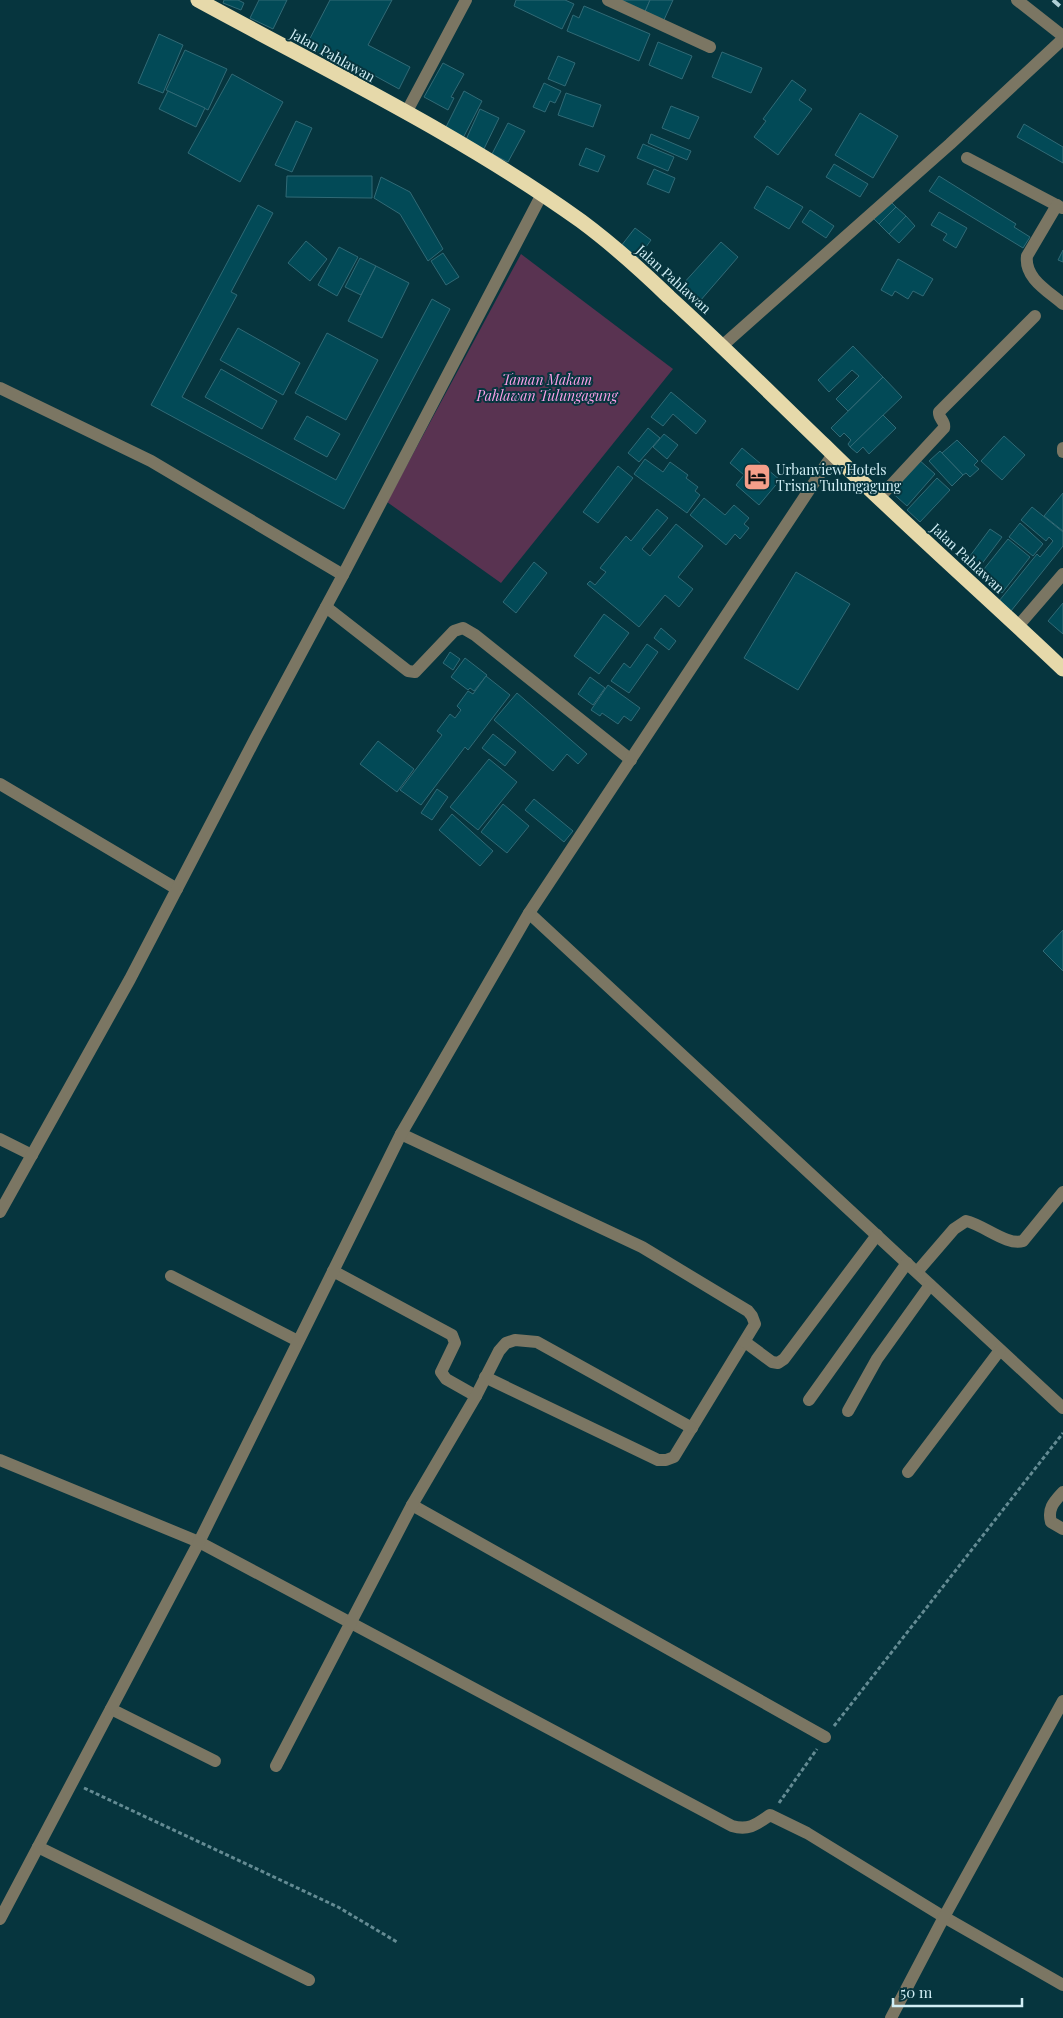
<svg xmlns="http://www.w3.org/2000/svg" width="1063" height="2018" font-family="'Playfair Display',serif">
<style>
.green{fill:#593351}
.building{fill:#024a57;stroke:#316a76}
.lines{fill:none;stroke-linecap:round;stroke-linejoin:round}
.path{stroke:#648b93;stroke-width:3;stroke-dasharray:4 2.5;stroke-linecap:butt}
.minor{stroke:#7b7663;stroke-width:12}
.highway{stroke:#e6d9aa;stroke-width:15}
.rail{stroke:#afcfd7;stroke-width:4;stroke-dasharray:9 9;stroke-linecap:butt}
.labels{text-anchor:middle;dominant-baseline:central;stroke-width:4;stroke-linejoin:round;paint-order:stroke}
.street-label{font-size:14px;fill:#d1eef5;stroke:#06353e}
.park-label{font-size:14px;font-style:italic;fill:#f99fe7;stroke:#06353e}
.poi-label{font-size:14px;fill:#d1eef5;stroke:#06353e;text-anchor:start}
</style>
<rect width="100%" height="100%" fill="#06353e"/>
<path class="green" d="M521,254L673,369L501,583L387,502Z"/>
<g class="building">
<path d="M224,0H238L244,3L241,10L223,3Z"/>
<path d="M259,0H287L273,29L250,18Z"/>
<path d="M330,0H392L368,45L410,67L399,89L359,67L356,72L306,46Z"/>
<path d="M516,0H565L574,4L562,29L514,6Z"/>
<path d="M622,0H650L644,14Z"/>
<path d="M650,0H673L663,22L644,14Z"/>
<path d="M584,6L650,34L639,61L567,31L573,15L579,18Z"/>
<path d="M159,34L183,45L163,93L138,83Z"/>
<path d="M658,42L692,56L682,79L649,65Z"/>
<path d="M185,50L227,69L208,110L166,90Z"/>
<path d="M722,52L762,68L751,93L712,77Z"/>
<path d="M558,56L575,63L565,86L548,79Z"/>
<path d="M443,63L464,74L451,97L454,98L448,110L424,97Z"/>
<path d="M232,74L283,102L240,182L188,153Z"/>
<path d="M792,80L806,90L799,100L812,109L778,155L754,137L766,121L763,119Z"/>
<path d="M544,83L561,91L555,103L550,101L545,112L533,107Z"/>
<path d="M168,91L205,108L196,127L159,109Z"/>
<path d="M464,91L482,101L461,142L445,129Z"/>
<path d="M566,93L601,105L593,127L558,115Z"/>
<path d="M671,106L699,117L689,139L662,128Z"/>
<path d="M480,109L499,118L482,153L464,144Z"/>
<path d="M860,113L898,136L873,178L835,155Z"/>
<path d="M296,121L312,128L292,172L275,165Z"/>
<path d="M508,123L525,131L508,162L492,154Z"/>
<path d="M1024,124L1063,147V163L1017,137Z"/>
<path d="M651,134L691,151L687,160L648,143Z"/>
<path d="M643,144L674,157L668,171L637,158Z"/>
<path d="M586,148L605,156L598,172L579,165Z"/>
<path d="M834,164L868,184L860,197L826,177Z"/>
<path d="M654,169L675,178L669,193L647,184Z"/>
<path d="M287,176H372V198L286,197Z"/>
<path d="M939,176L1016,224L1014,227L1030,237L1023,248L929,191Z"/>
<path d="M381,177L410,192L443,249L428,261L400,214L374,198Z"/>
<path d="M767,186L803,207L789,229L754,208Z"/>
<path d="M889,200L896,207L879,224L872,217Z"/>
<path d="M258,205L273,213L231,292L237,295L182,397L336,480L432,299L450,309L344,509L151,405Z"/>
<path d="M896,207L906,216L889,234L879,224Z"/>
<path d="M810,210L834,226L826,238L802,222Z"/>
<path d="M939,212L967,228L956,248L943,240L947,234L931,225Z"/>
<path d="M906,216L915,226L899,243L889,234Z"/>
<path d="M635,228L651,240L638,258L621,246Z"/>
<path d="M306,241L327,259L310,281L288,263Z"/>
<path d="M721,242L738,257L700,301L682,285Z"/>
<path d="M339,247L358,257L337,296L318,285Z"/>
<path d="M1063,250V262L1058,260Z"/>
<path d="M443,253L459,277L446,285L431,261Z"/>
<path d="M360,258L376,266L361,295L345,287Z"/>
<path d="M898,259L933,279L923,296L913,291L908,299L895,291L892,296L881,290Z"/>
<path d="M376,266L409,283L382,338L348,321Z"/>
<path d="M238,328L300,363L283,395L220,360Z"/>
<path d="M327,333L378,360L346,420L295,393Z"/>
<path d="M853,346L883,377L848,411L836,399L859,376L852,370L829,392L818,380Z"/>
<path d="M221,369L277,401L262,429L205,397Z"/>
<path d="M883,377L902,397L850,447L848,444L851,440L844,433L840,437L831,428Z"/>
<path d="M671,392L706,421L696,434L673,414L663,426L651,417Z"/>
<path d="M883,415L896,428L869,454L863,447L857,453L850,447Z"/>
<path d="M307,416L340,434L327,457L294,439Z"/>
<path d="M648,428L660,438L639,462L628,453Z"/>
<path d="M664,434L678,445L667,459L653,447Z"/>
<path d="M1004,436L1025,455L1002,480L981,461Z"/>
<path d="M957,440L978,461L974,465L979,469L970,477L966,473L963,475L942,453Z"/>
<path d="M742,448L780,480L759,505L736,485L744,475L730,463Z"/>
<path d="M940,451L963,475L952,486L929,461Z"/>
<path d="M645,459L663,472L670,462L688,475L686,478L698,487L695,491L700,495L687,513L634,474Z"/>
<path d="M918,459L935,474L907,506L889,490Z"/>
<path d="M618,466L633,478L598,523L583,512Z"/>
<path d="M937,478L950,490L920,522L907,510Z"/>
<path d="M1063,493V531L1044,516Z"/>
<path d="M704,498L725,515L734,505L749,518L744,524L749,528L740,539L735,534L726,545L690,515Z"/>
<path d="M1032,507L1063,532V546L1011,611L999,601L1037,554L1040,557L1053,541L1049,537L1046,541L1021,520Z"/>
<path d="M657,509L668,518L642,549L650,556L676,524L703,546L678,577L693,589L679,607L665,595L639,627L587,584L590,581L595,585L606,572L600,568L626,536L631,541Z"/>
<path d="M1020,523L1043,544L1033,556L1009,537Z"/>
<path d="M990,529L1002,537L978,569L967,560Z"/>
<path d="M1008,539L1030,557L1002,593L980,574Z"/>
<path d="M534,562L547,573L516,613L503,602Z"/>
<path d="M796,572L850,604L798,690L744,658Z"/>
<path d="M1063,603V634L1048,621Z"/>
<path d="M604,614L629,633L599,674L574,656Z"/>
<path d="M661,628L676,641L669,650L654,638Z"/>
<path d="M647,644L658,652L629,693L611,681L624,663L630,668Z"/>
<path d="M450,652L460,659L453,670L443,663Z"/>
<path d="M465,658L487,675L474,691L470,688L468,690L451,677Z"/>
<path d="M486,676L510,695L468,750L465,747L421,805L400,790L442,735L437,731L450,714L455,718L461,710L457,706L468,691L473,694Z"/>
<path d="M590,677L605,688L593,705L578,694Z"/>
<path d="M608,685L640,708L631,721L624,716L618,724L602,713L600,716L591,710Z"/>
<path d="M517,693L587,754L578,764L567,754L553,771L494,720Z"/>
<path d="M493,734L516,752L505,766L482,748Z"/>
<path d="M378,741L414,769L397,792L360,764Z"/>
<path d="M489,759L517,782L478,830L450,807Z"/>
<path d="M437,789L448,797L432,820L421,813Z"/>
<path d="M534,799L573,831L564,842L525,810Z"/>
<path d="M503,804L529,826L507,853L481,832Z"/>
<path d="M452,814L493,851L480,866L439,830Z"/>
<path d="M1063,930V971L1043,951Z"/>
</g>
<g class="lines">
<g class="path">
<path d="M834,1726L1063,1433"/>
<path d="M84,1788L338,1907L397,1942"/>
<path d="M779,1803L817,1749"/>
</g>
<g class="minor">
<path d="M608,0L710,47"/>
<path d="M1017,0L1063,36"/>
<path d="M406,113L466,0"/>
<path d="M967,158L1062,208"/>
<path d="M1057,205L1027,256C1024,278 1048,291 1063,304"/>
<path d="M722,346L950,144L1063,39"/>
<path d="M0,388L151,461L343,575"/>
<path d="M1063,448V452"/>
<path d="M880,497L944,428C946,422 938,418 939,412L1035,316"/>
<path d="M326,607L408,671L415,672L454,631L463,628L475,635L631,760"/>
<path d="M1018,626L1063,574"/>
<path d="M0,784L177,889"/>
<path d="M529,913L1063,1408"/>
<path d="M401,1134L642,1247L748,1311L752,1316L755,1324L674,1457L666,1460H658L485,1377"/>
<path d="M0,1139L32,1155"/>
<path d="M0,1212L130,979L255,739L343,575L542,194"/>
<path d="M333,1271L452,1335L455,1343L441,1372L446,1379L476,1396"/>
<path d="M917,1272L954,1229L966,1221C984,1225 1007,1246 1023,1241L1063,1192"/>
<path d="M171,1276L298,1341"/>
<path d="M745,1342L772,1362L778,1363L784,1359L877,1235"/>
<path d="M809,1400L907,1263"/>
<path d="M848,1411L877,1359L930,1285"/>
<path d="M0,1460L199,1542L732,1826C749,1831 757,1824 770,1815L807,1833L944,1917L1063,1985"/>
<path d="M908,1472L1000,1350"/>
<path d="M1063,1492C1055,1501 1047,1508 1051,1522L1063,1529"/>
<path d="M412,1505L825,1737"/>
<path d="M111,1709L215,1761"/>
<path d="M276,1766L412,1505L476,1396L499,1351L506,1343L515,1340L537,1342L692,1428"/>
<path d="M38,1847L309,1980"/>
<path d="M0,1919L199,1542L401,1134L529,913L833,454"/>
<path d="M891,2018L944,1917L1063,1701"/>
</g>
<path class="highway" d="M198,0C326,70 463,136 581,221C612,244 641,270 669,297C722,345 773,396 825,446C902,522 984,594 1063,669"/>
<path class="rail" d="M1053,0L1063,9"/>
</g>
<defs>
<g id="hotel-square" transform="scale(1.4375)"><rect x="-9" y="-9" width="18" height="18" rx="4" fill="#f49e89" stroke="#06353e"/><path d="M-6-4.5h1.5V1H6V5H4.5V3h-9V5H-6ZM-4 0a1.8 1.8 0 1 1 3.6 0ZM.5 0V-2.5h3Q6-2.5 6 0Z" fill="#111"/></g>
</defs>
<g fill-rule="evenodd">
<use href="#hotel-square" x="757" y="477"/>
</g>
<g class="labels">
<g class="street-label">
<text transform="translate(333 55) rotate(29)">Jalan Pahlawan</text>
<text transform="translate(674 279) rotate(42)">Jalan Pahlawan</text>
<text transform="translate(968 558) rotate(43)">Jalan Pahlawan</text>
</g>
<g class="park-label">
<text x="547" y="379">Taman Makam<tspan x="547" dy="16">Pahlawan Tulungagung</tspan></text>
</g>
<g class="poi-label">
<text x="776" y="469">Urbanview Hotels<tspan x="776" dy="16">Trisna Tulungagung</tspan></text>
</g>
</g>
<path d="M893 1998v8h129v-8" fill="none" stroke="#d1eef5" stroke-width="2.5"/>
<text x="900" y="1998" font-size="15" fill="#d1eef5" stroke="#06353e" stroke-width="4" paint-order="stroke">50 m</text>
</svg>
